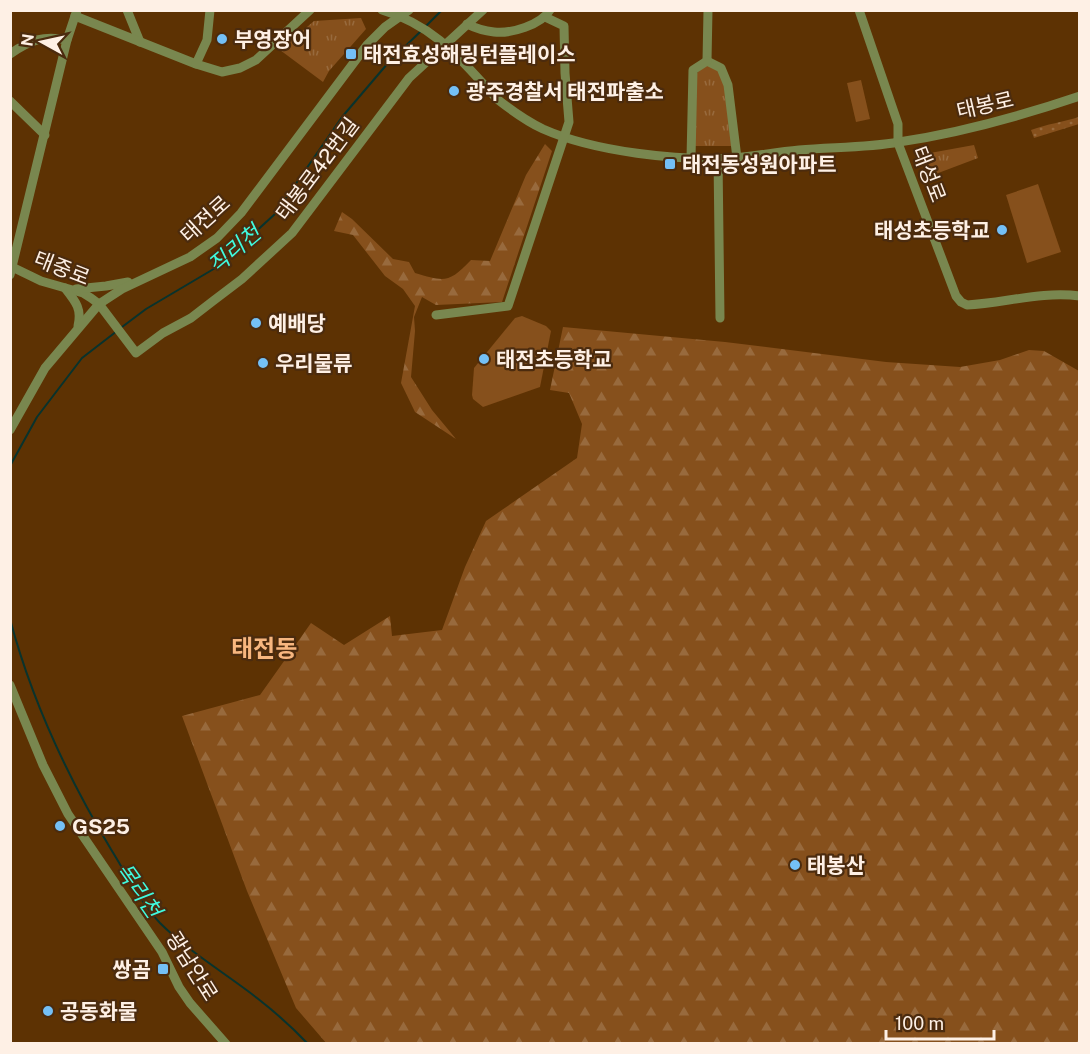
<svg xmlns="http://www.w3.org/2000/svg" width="1090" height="1054" font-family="'Public Sans','Noto Sans KR',sans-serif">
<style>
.grass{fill:url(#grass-dots)}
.forest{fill:url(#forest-firs)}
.park{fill:url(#park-tufts)}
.pitch{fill:#86501c}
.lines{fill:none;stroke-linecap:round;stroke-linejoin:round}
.stream{stroke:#08332d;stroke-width:2}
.minor{stroke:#79874f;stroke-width:9}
.poi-dot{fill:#74c0f6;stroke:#4b2b0e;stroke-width:2}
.labels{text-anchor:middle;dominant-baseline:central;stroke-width:4.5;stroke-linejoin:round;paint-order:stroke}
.poi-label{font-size:21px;font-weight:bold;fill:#fef0e5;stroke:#4b2b0e;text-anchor:start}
.street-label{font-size:21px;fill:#fef0e5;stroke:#4b2b0e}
.water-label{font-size:22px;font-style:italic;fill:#40fadf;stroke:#4b2b0e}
.quarter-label{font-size:24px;font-weight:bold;fill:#f7b67f;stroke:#4b2b0e}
</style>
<defs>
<pattern id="grass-dots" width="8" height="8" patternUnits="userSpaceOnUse" patternTransform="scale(1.5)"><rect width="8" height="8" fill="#86501c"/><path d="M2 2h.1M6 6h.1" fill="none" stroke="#986a3d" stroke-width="1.8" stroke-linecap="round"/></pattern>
<pattern id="forest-firs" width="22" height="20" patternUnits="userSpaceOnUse" patternTransform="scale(1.5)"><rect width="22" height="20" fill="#86501c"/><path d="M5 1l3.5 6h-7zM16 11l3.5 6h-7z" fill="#986a3d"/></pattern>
<pattern id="park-tufts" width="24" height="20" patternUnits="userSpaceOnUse" patternTransform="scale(1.5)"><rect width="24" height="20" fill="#86501c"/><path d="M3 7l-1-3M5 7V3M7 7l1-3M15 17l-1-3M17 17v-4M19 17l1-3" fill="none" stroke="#986a3d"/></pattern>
</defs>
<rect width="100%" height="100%" fill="#5d3203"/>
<path class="grass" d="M1079,117V124L1034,138L1031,130C1047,124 1063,122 1079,117Z"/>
<g class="forest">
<path d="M545,144L552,151L502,302L436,305L422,297L414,317L415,331L411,377L432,410L456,439L415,412L401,383L415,306L403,289L385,276L353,235L334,231L342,212L352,219L393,259L409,262L415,273C445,282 449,283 471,260L490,261L526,175Z"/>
<path d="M563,327L725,342L886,362L960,367L1000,360L1029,350L1044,351L1079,371V1043L327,1044L296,1008L247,891L182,716L260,695L311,623L344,645L390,616L392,636L442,630L465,567L486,521L577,458L582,424L569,393L550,390Z"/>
</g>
<g class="park">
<path d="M361,18L366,29L329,71L323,82L280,50L314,21Z"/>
<path d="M707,65L720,67L725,86L732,146H694V78L700,69Z"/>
<path d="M974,145L978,158L933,175L927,161L930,153Z"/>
</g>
<g class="pitch">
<path d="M861,80L870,119L856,122L847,83Z"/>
<path d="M1038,184L1061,252L1027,263L1006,195Z"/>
<path d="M522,316L546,326L551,331L540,387L483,407L473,399L472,395L474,368L515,318Z"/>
</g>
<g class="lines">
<g class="stream">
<path d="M425,27L442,10"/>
<path d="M122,327L146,309L217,267L275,214L342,117L388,63L421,31"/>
<path d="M10,466L37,417L82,358L117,331"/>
<path d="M10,619C32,702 68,778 112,851C127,875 140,902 160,923C189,952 225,973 257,998C275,1012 292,1027 308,1044"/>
</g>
<g class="minor">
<path d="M127,10L140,42"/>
<path d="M382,10C436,26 461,60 497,99C511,110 526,121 543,129C595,152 678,161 735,158C756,156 777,152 799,150C832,147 866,148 899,142C960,133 1021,116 1080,96"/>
<path d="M859,10L898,124V143L956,296L961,302L967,305C1005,303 1041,291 1080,296"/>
<path d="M75,16L196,64L222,72L240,68L256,60L310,10"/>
<path d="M467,24C475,28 485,31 494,32C511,34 541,25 550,10"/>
<path d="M10,54C30,40 44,35 67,40"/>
<path d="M707,61L721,68L728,85L737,158"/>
<path d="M707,61L708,10"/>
<path d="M196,64L207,40L210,10"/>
<path d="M10,101L45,135"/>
<path d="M691,158L693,70L707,61"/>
<path d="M718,158L720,318"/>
<path d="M10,266L41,281L83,293L91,298L99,304L136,353L163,333L191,318L213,301L242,279L292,233L409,78L483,10"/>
<path d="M10,275L67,40L77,10"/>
<path d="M65,288C76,302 82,309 78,326"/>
<path d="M76,289L106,286L128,282"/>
<path d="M436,315L508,306L569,122L565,73L564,26L545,17"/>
<path d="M10,430L45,368L99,304L122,289L190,257L217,238L241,213L367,45L385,27L409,10"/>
<path d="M10,685L43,765L68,814L162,952L179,987L190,1003L226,1044"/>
</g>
</g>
<g class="poi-dot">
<circle cx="222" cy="39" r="6"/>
<rect x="345" y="48" width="12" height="12" rx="3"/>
<circle cx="454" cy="91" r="6"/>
<rect x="664" y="158" width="12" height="12" rx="3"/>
<circle cx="1002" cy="230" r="6"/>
<circle cx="256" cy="323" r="6"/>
<circle cx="484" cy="359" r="6"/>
<circle cx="263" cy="363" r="6"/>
<circle cx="60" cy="826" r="6"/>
<circle cx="795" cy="865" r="6"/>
<rect x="157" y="963" width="12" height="12" rx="3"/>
<circle cx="48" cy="1011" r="6"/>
</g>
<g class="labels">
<g class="poi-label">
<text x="234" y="39">부영장어</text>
<text x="363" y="54">태전효성해링턴플레이스</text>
<text x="466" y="91">광주경찰서 태전파출소</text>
<text x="682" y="164">태전동성원아파트</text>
<text x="990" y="230" text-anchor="end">태성초등학교</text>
<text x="268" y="323">예배당</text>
<text x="496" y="359">태전초등학교</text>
<text x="275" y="363">우리물류</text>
<text x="72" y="826">GS25</text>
<text x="807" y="865">태봉산</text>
<text x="151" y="969" text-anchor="end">쌍곰</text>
<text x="60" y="1011">공동화물</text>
</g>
<g class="street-label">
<text transform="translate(985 105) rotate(-13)">태봉로</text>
<text transform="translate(317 169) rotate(-53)">태봉로42번길</text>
<text transform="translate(929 174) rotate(69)">태성로</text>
<text transform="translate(205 219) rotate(-42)">태전로</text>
<text transform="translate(62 268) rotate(21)">태중로</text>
<text transform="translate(192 966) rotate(58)">광남안로</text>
</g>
<g class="water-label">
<text transform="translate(234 249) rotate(-40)">직리천</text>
<text transform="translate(139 890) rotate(55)">목리천</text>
</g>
<g class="quarter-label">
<text x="264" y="648">태전동</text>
</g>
</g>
<rect width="1090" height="1054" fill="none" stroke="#fef0e5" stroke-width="24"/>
<g transform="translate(42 42) rotate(278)" stroke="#4b2b0e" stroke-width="4.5" paint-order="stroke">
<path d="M0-4.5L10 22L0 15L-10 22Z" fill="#fef0e5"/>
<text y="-9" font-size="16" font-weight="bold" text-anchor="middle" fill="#fef0e5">N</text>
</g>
<path d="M886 1030v9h108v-9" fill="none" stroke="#fef0e5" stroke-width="3"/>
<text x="895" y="1030" font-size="18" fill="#fef0e5" stroke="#4b2b0e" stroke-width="4.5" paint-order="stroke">100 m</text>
</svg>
